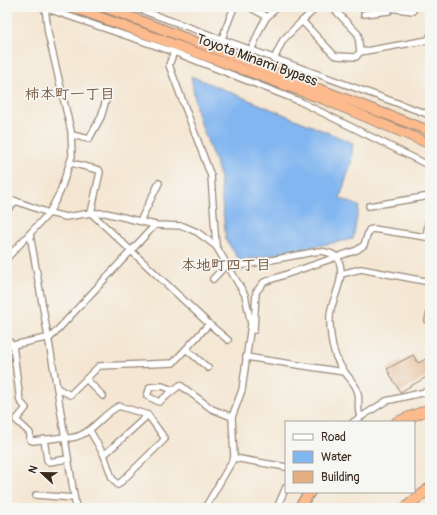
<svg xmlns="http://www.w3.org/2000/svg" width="437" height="515" font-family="Pangolin,'Klee One',sans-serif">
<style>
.water{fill:#82b6f0;stroke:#5e7087}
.building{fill:#e3af82}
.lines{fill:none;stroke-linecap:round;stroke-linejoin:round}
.minor-casing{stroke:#988878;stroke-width:8}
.trunk-casing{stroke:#988878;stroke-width:11}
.motorway-casing{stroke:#988878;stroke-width:12}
.minor{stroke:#fff;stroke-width:5.5}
.trunk{stroke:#fcba8d;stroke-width:9}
.motorway{stroke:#fcba8d;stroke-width:10}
.labels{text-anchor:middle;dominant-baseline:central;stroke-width:3.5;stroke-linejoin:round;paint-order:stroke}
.street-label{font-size:14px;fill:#3b2a1e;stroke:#f6f6f2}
.neighbourhood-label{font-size:15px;font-weight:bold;fill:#765941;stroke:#f6f6f2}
</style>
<rect width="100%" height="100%" fill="#f6f6f2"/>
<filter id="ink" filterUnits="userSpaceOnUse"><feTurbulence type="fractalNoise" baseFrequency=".025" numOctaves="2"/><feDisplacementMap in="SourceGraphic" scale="8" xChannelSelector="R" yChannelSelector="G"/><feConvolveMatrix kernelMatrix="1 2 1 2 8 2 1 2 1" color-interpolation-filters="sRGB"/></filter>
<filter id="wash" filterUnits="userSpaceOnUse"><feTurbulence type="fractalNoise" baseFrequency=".012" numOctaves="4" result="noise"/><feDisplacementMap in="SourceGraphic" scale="16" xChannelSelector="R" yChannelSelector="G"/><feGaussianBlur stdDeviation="0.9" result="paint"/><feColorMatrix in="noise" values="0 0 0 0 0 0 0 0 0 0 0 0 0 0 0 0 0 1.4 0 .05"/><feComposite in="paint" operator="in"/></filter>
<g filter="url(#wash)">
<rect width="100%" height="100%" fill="#f4e6d2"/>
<path class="water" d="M191,76L353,143L351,163L340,198L359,206L353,239L240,261L226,240L219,172L197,113Z"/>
<g id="blocks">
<g class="building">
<path d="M428,304L430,305V324L424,323Z"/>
<path d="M413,355L418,363L430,357V375L400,392L387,369Z"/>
</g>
</g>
</g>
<g filter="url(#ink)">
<use href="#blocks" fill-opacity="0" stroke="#988878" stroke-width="1"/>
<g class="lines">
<g class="minor-casing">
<g id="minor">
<path d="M42,7L174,52L299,101L430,166"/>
<path d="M133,7L430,115"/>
<path d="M249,7L264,15L266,18L260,29L251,51"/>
<path d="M317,7L302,21L334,55L337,56L356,57L360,52L358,34L332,7"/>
<path d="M389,8L413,11"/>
<path d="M364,14L389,11V7"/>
<path d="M266,18L277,7"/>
<path d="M221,41L234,7"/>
<path d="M174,52L169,65L211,176L216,246L245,295L251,324L242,390L232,417L234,458L205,508"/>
<path d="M360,52L428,40L430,36"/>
<path d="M274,59L283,40L302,21"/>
<path d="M72,135L89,139L101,117L106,100"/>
<path d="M7,198L49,213L66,217L91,213H106L155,225L183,226L197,232L216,246"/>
<path d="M369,206L430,196"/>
<path d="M7,210L16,201"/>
<path d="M140,221L159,183"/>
<path d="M30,234L57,388L76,508"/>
<path d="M7,258L49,213L60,192L72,156L71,131L48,33L45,7"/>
<path d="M229,268L319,251C326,252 336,253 339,261C345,277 335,294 331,309C329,317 330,328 331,336C332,351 338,364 347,375C350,379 355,384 357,390C361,399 356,407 360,416"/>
<path d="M341,274L361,269L430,282"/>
<path d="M213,279L227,264"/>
<path d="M209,324L228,340"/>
<path d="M254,330L256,292L264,282L357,250L364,245L369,230L373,229L426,237L430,213"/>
<path d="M7,339L13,345L20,401L26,408L16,420L30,433V440L33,441L65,437"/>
<path d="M13,345L51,337L155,225"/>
<path d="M186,349L208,368"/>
<path d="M246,357L344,372"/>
<path d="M86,379L103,396"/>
<path d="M57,388L70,395L99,366L173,363L209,324L91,213L100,172L99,170L71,163"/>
<path d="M173,390L162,386L150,387L147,396L159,402L180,385L212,409L232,417"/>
<path d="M353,422L386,401L430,391"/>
<path d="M65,438C90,439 99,416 119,406L148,415L165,439L118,485L112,478L104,455L90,431"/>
<path d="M44,439L47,460L49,462L68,459"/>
<path d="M104,455L148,415"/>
<path d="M234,458L286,467"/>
<path d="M36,495L74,498"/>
<path d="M277,508L286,487"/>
</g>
</g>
<g class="trunk-casing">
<g id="trunk">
<path d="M72,7L323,99L430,144"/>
<path d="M104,7L430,131"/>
</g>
</g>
<g class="motorway-casing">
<g id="motorway">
<path d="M397,422L430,409"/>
<path d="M299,508L310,492"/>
<path d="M405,508L430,488"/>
</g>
</g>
<use href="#minor" class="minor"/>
<use href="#trunk" class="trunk"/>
<use href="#motorway" class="motorway"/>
</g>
</g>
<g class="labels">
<g class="street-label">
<text transform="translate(257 60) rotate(20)">Toyota Minami Bypass</text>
</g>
<g class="neighbourhood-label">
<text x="70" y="94">柿本町一丁目</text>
<text x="226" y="265">本地町四丁目</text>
</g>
</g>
<rect width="437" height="515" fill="none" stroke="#f6f6f2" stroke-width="24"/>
<rect x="285" y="421" width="130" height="72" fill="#f6f6f2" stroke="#aba49d"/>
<rect x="293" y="434" width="20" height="6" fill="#ffffff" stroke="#aba49d"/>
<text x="321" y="441" font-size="12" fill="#3b2a1e">Road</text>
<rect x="293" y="451" width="20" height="12" fill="#82b6f0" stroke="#aba49d"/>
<text x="321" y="461" font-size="12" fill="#3b2a1e">Water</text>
<rect x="293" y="471" width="20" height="12" fill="#e3af82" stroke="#aba49d"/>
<text x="321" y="481" font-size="12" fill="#3b2a1e">Building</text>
<g transform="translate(42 473) rotate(292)" stroke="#f6f6f2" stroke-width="3" paint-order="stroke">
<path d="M0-3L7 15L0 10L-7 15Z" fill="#3b2a1e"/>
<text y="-6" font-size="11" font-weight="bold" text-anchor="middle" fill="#3b2a1e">N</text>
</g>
</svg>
